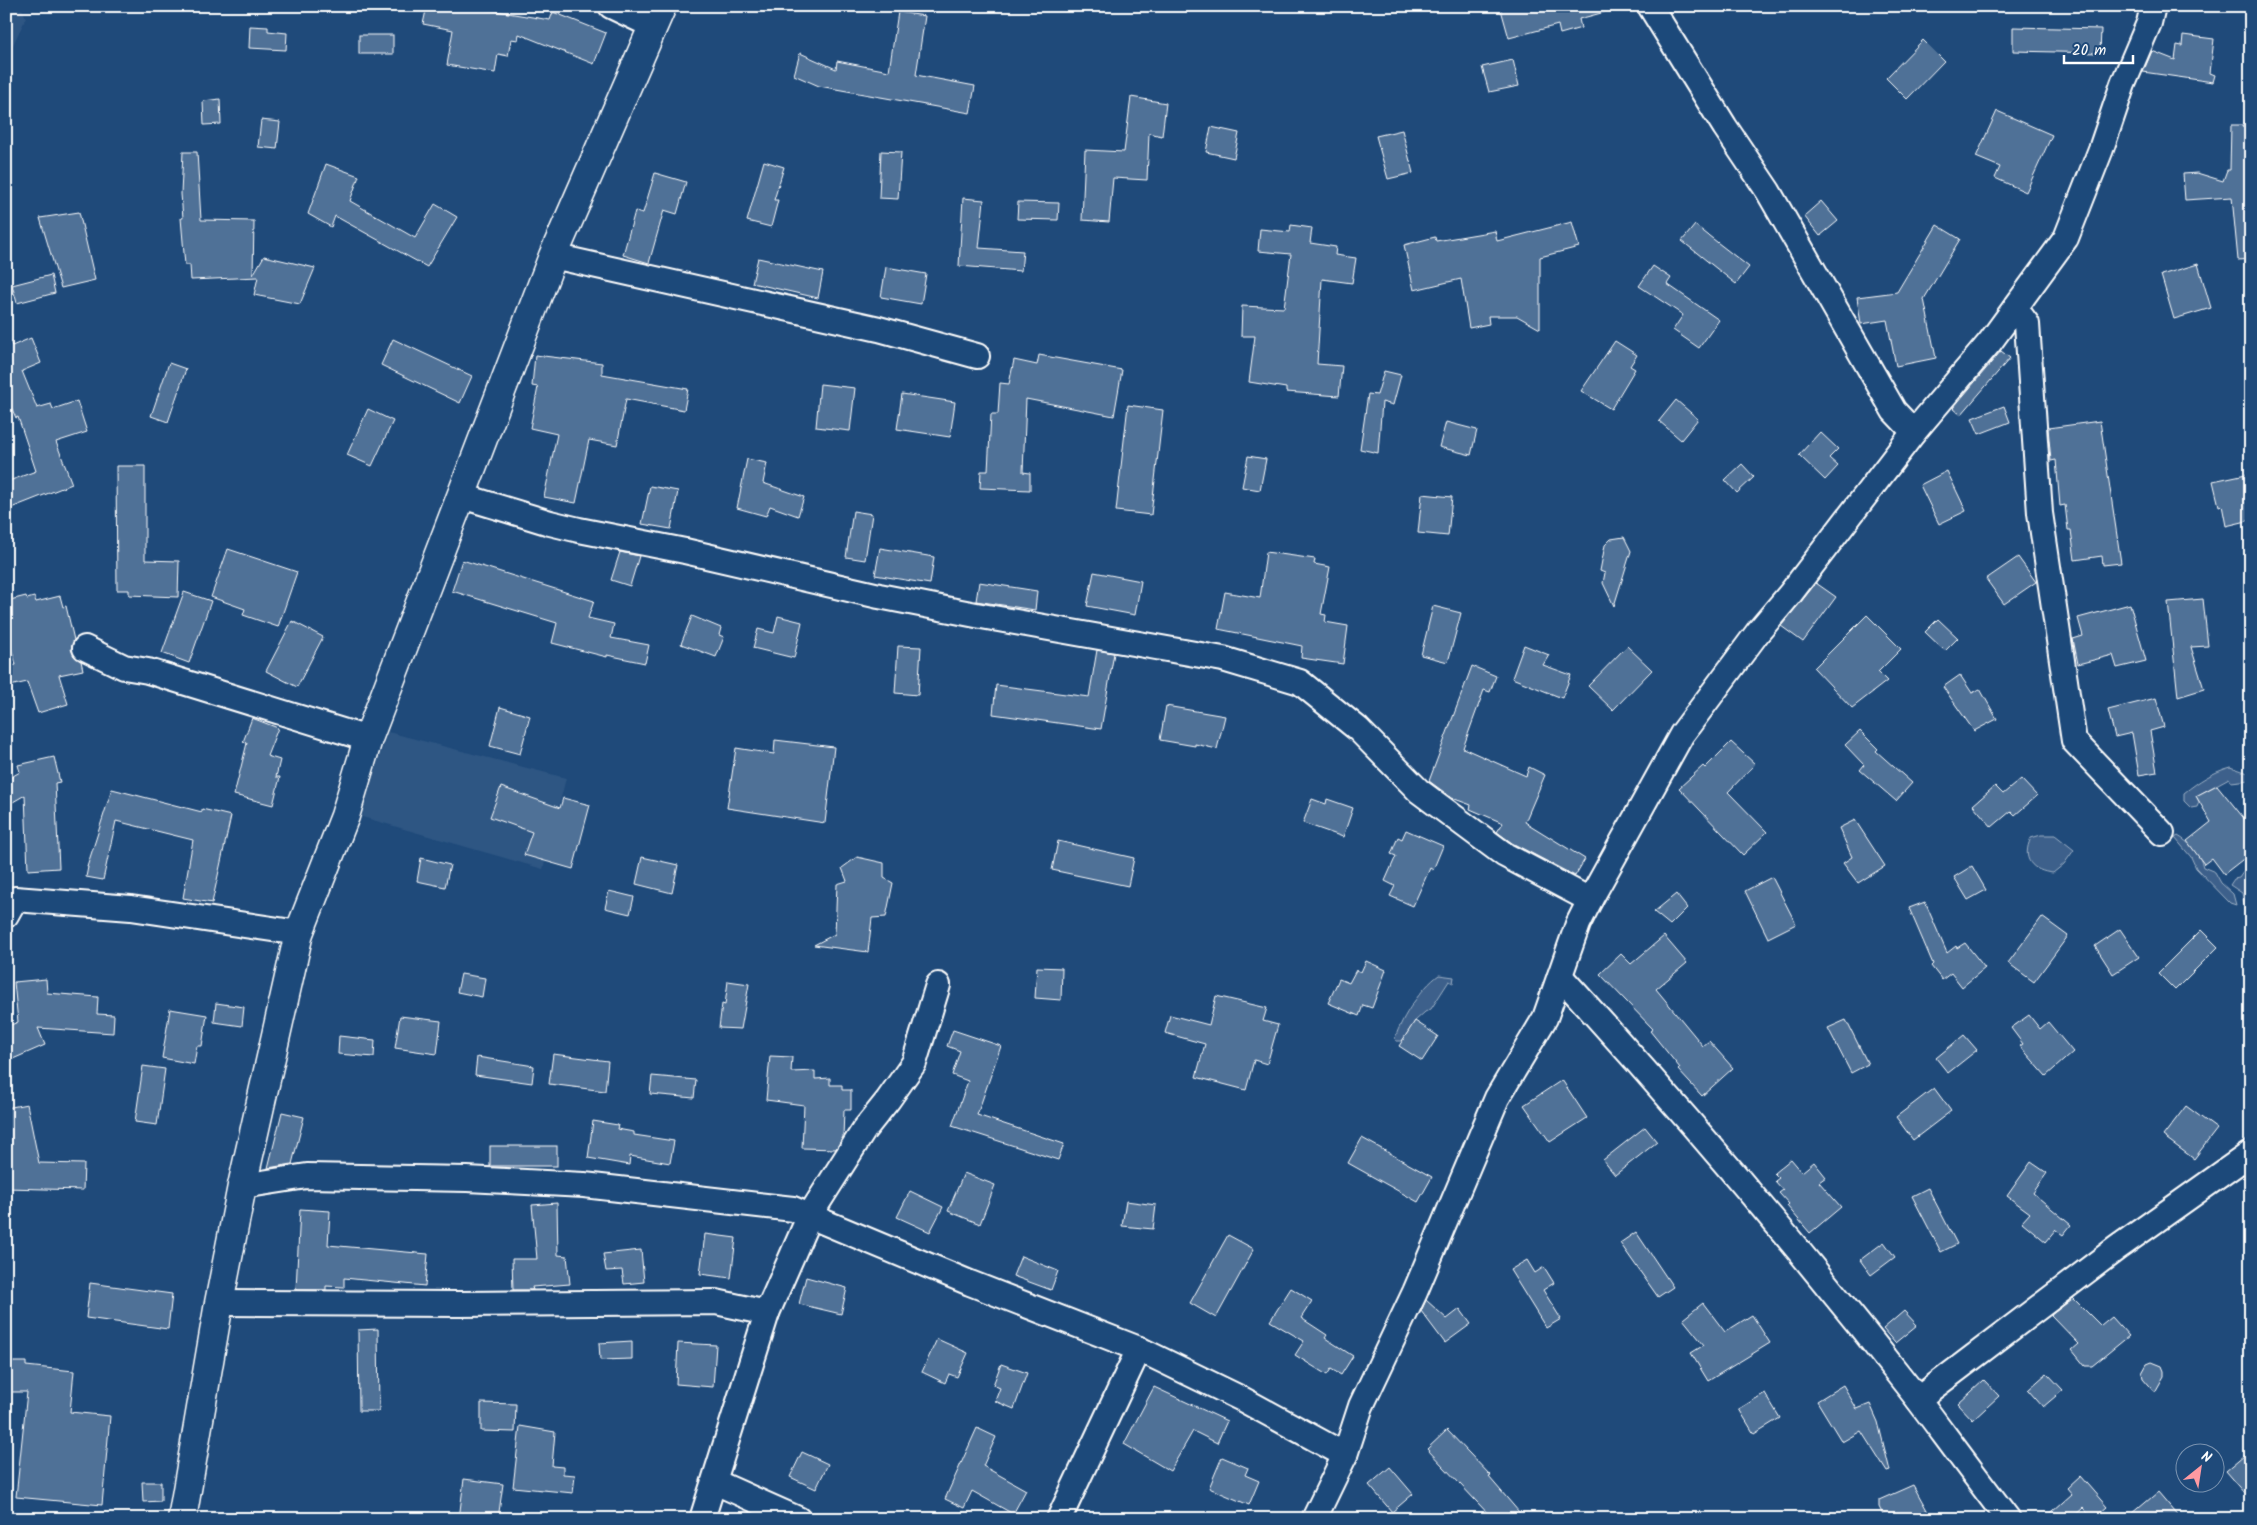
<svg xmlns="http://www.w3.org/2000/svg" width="2257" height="1525" font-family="Kalam,sans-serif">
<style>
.built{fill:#2e5683}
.green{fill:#3c618b;stroke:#9eb0c5}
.building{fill:#507197;stroke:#fff}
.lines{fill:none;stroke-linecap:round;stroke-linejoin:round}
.street-casing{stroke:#fff;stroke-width:28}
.secondary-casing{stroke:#fff;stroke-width:31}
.street{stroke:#1f4a7a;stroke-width:24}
.secondary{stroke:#1f4a7a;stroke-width:28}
</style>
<rect width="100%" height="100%" fill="#1f4a7a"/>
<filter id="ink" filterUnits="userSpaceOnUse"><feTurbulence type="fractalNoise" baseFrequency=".02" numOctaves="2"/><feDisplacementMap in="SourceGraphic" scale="10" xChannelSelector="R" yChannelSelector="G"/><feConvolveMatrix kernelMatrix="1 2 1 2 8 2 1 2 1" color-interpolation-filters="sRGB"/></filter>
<g filter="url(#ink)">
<g class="built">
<path d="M6,6H21L26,18L6,59Z"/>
<path d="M388,732L566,778L543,869L359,816Z"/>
</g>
<g class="green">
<path d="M2231,767L2248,773L2250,780L2231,782L2229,778L2196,796L2199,802L2197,807L2191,808L2184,801V793C2199,781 2213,772 2231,767Z"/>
<path d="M2041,835H2055L2074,850L2064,864L2053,873C2032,871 2021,859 2031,838Z"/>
<path d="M2178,836C2189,842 2200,854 2203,867L2215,872L2221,883L2233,894L2236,905L2230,903L2196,868L2191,857L2175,838Z"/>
<path d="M2251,861V910L2247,911L2244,904L2242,893L2230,885L2234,879L2239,878Z"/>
<path d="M1439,975L1454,977L1453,983L1449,981L1431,1009L1425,1012L1415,1021L1402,1041H1396L1395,1038C1402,1017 1421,988 1439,975Z"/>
</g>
<g class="building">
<path d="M427,6H466L550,20L553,12L606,33L594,64L519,34L518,40L511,39L508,56L498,54L495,73L447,65L453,30L423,24Z"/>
<path d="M1500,6H1604L1605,12L1579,19L1581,28L1560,34L1558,25L1509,38Z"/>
<path d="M898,12L925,16L916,75L975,86L970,113L819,86L794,75L800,53L836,69L837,61L889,71Z"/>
<path d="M250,26L268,27V31L287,33L286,50L249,48Z"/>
<path d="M2013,27L2101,29L2100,53L2013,51Z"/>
<rect x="359" y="35" width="34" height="19"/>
<path d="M2183,35L2214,39L2210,73L2215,75L2213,82L2143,72L2152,51L2175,60L2177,45L2182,46Z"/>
<path d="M1923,40L1944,61L1907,99L1886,78Z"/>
<path d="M1513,60L1519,86L1489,92L1482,67Z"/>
<path d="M1131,97L1166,103L1162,136L1149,133L1147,180L1113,178L1109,222L1082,220L1085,150L1124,152Z"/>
<path d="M220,99L221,124L204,125L203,101Z"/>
<path d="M1997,111L2052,135L2026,192L1995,178L2000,167L1976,157Z"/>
<path d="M2248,112L2251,113L2250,167L2247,165L2249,189L2251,190V259L2238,260L2232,197L2185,200L2183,174L2197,173L2223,181L2227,170H2230L2231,125H2243V127Z"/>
<path d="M261,120L280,122L277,149L258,147Z"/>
<path d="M1211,127L1239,133L1234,158L1206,152Z"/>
<path d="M1402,130L1413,173L1388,179L1376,136Z"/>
<path d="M881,151L901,152L898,199L879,198Z"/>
<path d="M183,152H197L201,220L254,221L253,275L264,256L315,268L300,304L254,295L258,277L191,280L190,265H185L181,218H183L181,194Z"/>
<path d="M764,161L784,167L774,200H778L771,227L747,221Z"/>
<path d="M326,164L359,176L350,201L415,238L435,204L457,217L427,267L335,216L331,227L308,214Z"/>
<path d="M655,173L686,182L677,214L664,210L649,263L623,255L635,211L643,213Z"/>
<path d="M963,198L984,200L979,248L1023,251L1021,271L959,266Z"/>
<path d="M1821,201L1838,221L1820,236L1804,216Z"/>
<path d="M1018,202L1059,203L1058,220L1017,219Z"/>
<path d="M79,212L95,280L61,288L40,218Z"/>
<path d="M1572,222L1579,247L1540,257V329L1517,316H1488L1489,324L1469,328L1461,279L1414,290L1404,245L1435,237L1436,241L1495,231L1497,241Z"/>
<path d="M1291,225L1312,228L1310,243L1336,247L1335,255L1356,258L1352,283L1322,279L1317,364L1342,366L1339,396L1286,392V388L1249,382L1255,336H1241L1242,306L1284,308L1291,254L1258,251L1260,229L1290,232Z"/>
<path d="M1695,225L1749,267L1736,284L1682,241Z"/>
<path d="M1937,225L1960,239L1924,299L1936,358L1896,366L1887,320L1861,324L1857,297L1897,292Z"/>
<path d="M758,258L823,272L818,298L752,283Z"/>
<path d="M2198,264L2211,308L2174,319L2161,275Z"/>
<path d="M1653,266L1671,278L1667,284L1719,320L1699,348L1673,330L1683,315L1639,286Z"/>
<path d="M886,267L926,274L921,304L881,297Z"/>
<path d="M51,275L55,293L17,303L12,285Z"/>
<path d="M6,334L12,346L31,338L41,363L22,371L37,408L51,404L53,409L77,401L87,432L56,442L72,484L6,510V482L36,471L18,417L16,418L6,396Z"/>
<path d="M393,339L472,376L460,403L381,365Z"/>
<path d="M1615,341L1637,355L1630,366L1635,369L1611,409L1581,391Z"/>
<path d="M2001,351L2010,358L1961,415L1953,408Z"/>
<path d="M535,355L602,363V374L688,389L684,410L626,399L617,445L589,440L576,503L544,497L557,434L530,428L538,387L532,386Z"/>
<path d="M1039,355L1122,370L1114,416L1026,399L1023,472L1030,473V490L980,488L981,471H988L991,414H998L1000,383L1009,384L1014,360L1037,365Z"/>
<path d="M169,363L186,369L168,422L151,416Z"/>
<path d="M1384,371L1401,375L1393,405L1382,402L1378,453L1360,449L1368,394L1377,395Z"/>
<path d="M820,384L855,388L850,431L816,427Z"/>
<path d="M902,394L955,402L950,437L897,429Z"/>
<path d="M1676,400L1698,419L1681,440L1659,421Z"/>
<path d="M1128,405L1163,410L1151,515L1116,511Z"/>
<path d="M2004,406L2010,422L1979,434L1972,418Z"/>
<path d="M368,409L393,421L372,466L347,455Z"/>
<path d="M2100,421L2121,563L2103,565L2102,556L2075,560L2071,530H2068L2065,505L2060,506L2056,460L2051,461L2048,428Z"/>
<path d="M1446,422L1477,430L1471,455L1439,447Z"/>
<path d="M1820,432L1838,449L1829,458L1838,466L1825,480L1799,455Z"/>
<path d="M1248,456L1266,459L1260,490L1242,487Z"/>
<path d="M747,459L767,463L763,483L804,497L798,516L770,506L766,516L737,508Z"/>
<path d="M1742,464L1754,477L1737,493L1725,480Z"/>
<path d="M116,466H145V560L179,561L178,597L129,595V590H117Z"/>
<path d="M1947,471L1966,511L1939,524L1920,485Z"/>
<path d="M2246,474L2251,496V520L2226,526L2222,505L2219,506L2213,481Z"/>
<path d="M650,486L678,491L671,529L642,524Z"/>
<path d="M1422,494L1452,497L1448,536L1418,533Z"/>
<path d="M853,511L872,514L865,560L846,557Z"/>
<path d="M1624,537L1631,551L1614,606L1603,583L1605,573L1600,571L1605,545L1611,539Z"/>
<path d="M880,548L934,557L930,584L875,575Z"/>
<path d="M228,549L297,572L278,627L243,615L245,609L211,597Z"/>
<path d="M620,552L639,556L630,586L611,580Z"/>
<path d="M1266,552L1315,559L1314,564L1330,567L1321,614L1326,615L1325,622L1348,626L1343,664L1301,658L1302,646L1218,629L1225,592L1260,598Z"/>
<path d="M2018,557L2036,582L2004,604L1986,579Z"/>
<path d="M462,560L594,601L588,618L614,624L611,638L649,645L645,663L607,655V657L552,643L557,623L452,591Z"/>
<path d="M1094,572L1141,581L1135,615L1087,606Z"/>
<path d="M979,582L1037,591L1035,610L976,601Z"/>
<path d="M1816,583L1836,597L1803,642L1781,626Z"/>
<path d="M184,592L211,601L189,663L162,653Z"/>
<path d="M26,596L27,599L34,597L36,602L60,596L63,607L66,606L74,640L71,649L74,656L81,661L83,670L59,675L68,704L38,713L27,682L6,687V667L16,665L6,628V601Z"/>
<path d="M2203,599L2208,646L2191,647L2204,689L2178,697L2168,602Z"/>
<path d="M2130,604L2146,661L2117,668L2113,655L2078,664L2073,639L2083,636L2078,618Z"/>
<path d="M1433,606L1461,613L1448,662L1421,655Z"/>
<path d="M1867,615L1901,649L1878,672L1887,681L1852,708L1814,668Z"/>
<path d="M692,616L721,628L719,635L724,637L716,657L681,644Z"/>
<path d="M778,616L802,622L794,658L753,648L758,629L774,633Z"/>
<path d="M1938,619L1958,638L1945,651L1925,632Z"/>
<path d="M292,621L323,637L297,687L266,671Z"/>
<path d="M1524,645L1549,655L1543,665L1571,675L1562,698L1512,678Z"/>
<path d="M898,646L921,647L918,695L895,693Z"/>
<path d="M1627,646L1652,670L1613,710L1588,686Z"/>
<path d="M1097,650L1114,653L1101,729L993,714L996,685L1089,697Z"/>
<path d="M1472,666L1496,676L1490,692L1484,690L1463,748L1526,776L1529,767L1545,775L1525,822L1585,859L1575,876L1512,843L1497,832L1503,823L1470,809L1471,805L1452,798L1429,781Z"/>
<path d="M1960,675L1972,693L1980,689L1997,719L1974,731L1943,687Z"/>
<path d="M2156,698L2164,727L2150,731L2157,772L2139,775L2132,733L2115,737L2108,710Z"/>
<path d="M1166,706L1225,716L1217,749L1195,744V746L1160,740Z"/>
<path d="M500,707L530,716L520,754L490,746Z"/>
<path d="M252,718L278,728L267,756L280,760L276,777H280L273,805L234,795L247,743L243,742Z"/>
<path d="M1860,731L1878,749L1876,751L1912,783L1896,801L1860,770L1864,765L1845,745Z"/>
<path d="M775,740L834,747L825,823L727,808L736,748L774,754Z"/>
<path d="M1731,742L1755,764L1728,792L1767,832L1743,855L1679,788L1703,766L1705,768Z"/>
<path d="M54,757L60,782L55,783L59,868L28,870L25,795L6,806V780L20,772L18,765Z"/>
<path d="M2021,779L2037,796L2015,815L2011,811L1992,827L1973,805L1995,786L2003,794Z"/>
<path d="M2217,785L2251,827V853L2224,874L2212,858L2204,864L2187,841L2211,822L2196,796Z"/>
<path d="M501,787L560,808L563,798L590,805L573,869L524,855L532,832L490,817Z"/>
<path d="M112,789L202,812V809L231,816L212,903L183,898L193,840L116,821L103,880L86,877L88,867H87Z"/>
<path d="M1312,799L1326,804L1327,799L1353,808L1343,837L1303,823Z"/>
<path d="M1855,820L1885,866L1858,883L1843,863L1852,857L1839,828Z"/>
<path d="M1406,830L1443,846L1433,870L1430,868L1413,906L1390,896L1395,886L1385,881L1396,856L1391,854L1398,837L1402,839Z"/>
<path d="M1058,841L1134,858L1128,886L1052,870Z"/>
<path d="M642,857L678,865L672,893L636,884Z"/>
<path d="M857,857L884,863V878L893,883L886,917L872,918L868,952L814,945L835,934L837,884L847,881L842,868Z"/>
<path d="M421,858L450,865L445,887L417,881Z"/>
<path d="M1972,866L1986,890L1968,900L1954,877Z"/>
<path d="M1772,877L1796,924L1768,938L1745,891Z"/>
<path d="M609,891L634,897L630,914L605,908Z"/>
<path d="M1676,894L1687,908L1670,925L1654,912Z"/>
<path d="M1925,902L1947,953L1956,946L1957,948L1965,943L1985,968L1962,987L1951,973L1942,980L1931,966L1933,964L1909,908Z"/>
<path d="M2042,917L2068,936L2034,982L2008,963Z"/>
<path d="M2120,929L2139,957L2113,974L2095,946Z"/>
<path d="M2201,930L2218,947L2175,990L2158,973Z"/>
<path d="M1664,936L1687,963L1656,989L1703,1046L1709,1041L1733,1068L1702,1096L1678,1070L1680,1068L1650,1031L1653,1029L1600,974L1621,954L1631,964Z"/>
<path d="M1366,961L1386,970L1372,1008L1363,1005L1359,1016L1328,1003L1339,979L1349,983L1356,970L1361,972Z"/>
<path d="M1037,967L1062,968L1061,1000L1035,998Z"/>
<path d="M461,974L485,978L482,997L457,992Z"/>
<path d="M46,979L47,993L98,997L97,1014L114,1015L113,1033L38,1028L45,1045L6,1062V1027L18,1022L14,982Z"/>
<path d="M728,981L749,984L741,1029L719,1028L722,1004L725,1005Z"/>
<path d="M1216,996L1267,1008L1263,1021L1278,1025L1267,1064L1254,1060L1246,1090L1196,1077L1205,1044L1165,1033L1170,1015L1209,1025Z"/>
<path d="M216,1003L244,1007L242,1026L214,1022Z"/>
<path d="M170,1009L207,1015L202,1046H197L194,1064L162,1058Z"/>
<path d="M2029,1015L2040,1029L2048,1022L2073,1052L2046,1076L2020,1046L2023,1044L2011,1028Z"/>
<path d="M400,1016L441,1021L437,1054L395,1048Z"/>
<path d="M1846,1020L1868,1064L1851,1073L1828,1028Z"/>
<path d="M1415,1021L1438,1036L1422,1061L1399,1046Z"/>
<path d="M953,1030L1001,1046L977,1115L1064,1144L1058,1160L952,1126L968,1081L952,1075L960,1051L947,1046Z"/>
<path d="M1964,1035L1977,1050L1948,1073L1936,1058Z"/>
<path d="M339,1036L375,1040L374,1057L338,1054Z"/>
<path d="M553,1054L608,1061L605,1091L549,1084Z"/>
<path d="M770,1056L792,1057L791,1072L815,1071V1079L830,1078V1085H842V1090H851V1110H844L843,1137L836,1149L802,1148L804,1105L766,1100Z"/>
<path d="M477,1057L534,1066L532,1083L475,1075Z"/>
<path d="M143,1066L165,1069L157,1125L135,1122Z"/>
<path d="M652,1076L696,1080L694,1098L650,1094Z"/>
<path d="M1562,1080L1587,1118L1550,1142L1524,1105Z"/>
<path d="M1934,1088L1951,1111L1913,1140L1896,1117Z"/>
<path d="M27,1104L39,1163L84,1164L83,1190L6,1188V1108Z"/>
<path d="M2186,1106L2217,1129L2194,1159L2163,1136Z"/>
<path d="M282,1112L304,1117L292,1164L268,1168Z"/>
<path d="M593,1121L618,1125L617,1129L634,1132V1135L674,1141L670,1163L630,1156L629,1165L588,1158Z"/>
<path d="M1645,1127L1657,1142L1615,1175L1603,1160Z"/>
<path d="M1362,1138L1432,1177L1418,1202L1348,1163Z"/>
<rect x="490" y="1146" width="67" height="20"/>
<path d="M1791,1159L1802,1172L1814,1162L1826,1177L1819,1182L1841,1207L1810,1233L1787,1206L1789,1204L1779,1193L1783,1190L1775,1181L1779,1178L1774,1173Z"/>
<path d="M2031,1162L2047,1173L2033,1193L2071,1225L2063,1235L2056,1230L2046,1242L2022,1222L2030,1213L2007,1196Z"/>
<path d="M964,1173L995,1185L980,1224L948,1211Z"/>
<path d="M1928,1188L1957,1244L1941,1252L1912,1196Z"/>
<path d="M910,1191L943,1207L930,1232L897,1217Z"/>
<path d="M1126,1201L1156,1205L1153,1229L1122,1226Z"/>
<path d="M557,1203L558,1255L567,1256L570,1284L532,1287L533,1290H513L512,1259H537L532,1205Z"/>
<path d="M300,1209L330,1211L328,1245L428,1254L425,1286L344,1278V1287L326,1286V1290H296Z"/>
<path d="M1636,1232L1673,1287L1658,1297L1620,1243Z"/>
<path d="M705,1234L736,1238L731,1278L700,1274Z"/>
<path d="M1228,1235L1254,1249L1216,1318L1190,1303Z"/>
<path d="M1884,1242L1895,1257L1871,1275L1860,1260Z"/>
<path d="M641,1250L644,1282L624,1284L622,1270L606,1271L603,1254Z"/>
<path d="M1021,1256L1058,1271L1051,1290L1013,1276Z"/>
<path d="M1527,1260L1535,1273L1544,1267L1554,1283L1543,1290L1561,1319L1546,1328L1510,1270Z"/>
<path d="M806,1277L847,1288L841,1314L799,1304Z"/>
<path d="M90,1283L172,1294L168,1329L86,1318Z"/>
<path d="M1291,1288L1312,1301L1301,1318L1327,1335L1325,1338L1353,1356L1341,1375L1331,1369L1327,1375L1295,1355L1304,1341L1270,1321Z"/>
<path d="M2073,1298L2101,1326L2112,1317L2129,1336L2092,1366H2085L2072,1350L2079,1344L2051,1315Z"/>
<path d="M1426,1300L1447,1319L1460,1309L1471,1324L1445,1343L1421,1311Z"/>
<path d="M1703,1303L1725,1332L1752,1315L1770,1343L1708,1381L1691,1353L1704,1345L1683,1319Z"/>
<path d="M1904,1311L1917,1325L1895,1343L1883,1329Z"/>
<path d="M378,1329L379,1411H359L358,1330Z"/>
<path d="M937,1339L968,1353L957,1377L949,1374L945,1383L922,1372Z"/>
<path d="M632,1341V1359L600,1360L599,1343Z"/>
<path d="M678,1343L716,1345L713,1387L676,1384Z"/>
<path d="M6,1362H26V1366L74,1371L70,1412L110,1416L102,1505L16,1497L27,1392H6Z"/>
<path d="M2152,1362L2162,1366L2164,1371V1376L2155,1392L2143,1378L2142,1373L2147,1364Z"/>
<path d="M1001,1364L1027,1373L1014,1409L995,1401L1000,1388L993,1385Z"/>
<path d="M2047,1373L2063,1390L2043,1407L2028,1390Z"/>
<path d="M1984,1380L1999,1396L1973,1420L1958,1404Z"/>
<path d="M1843,1385L1857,1409L1870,1404L1878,1422L1890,1471L1887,1472L1861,1431L1842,1442L1817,1401Z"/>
<path d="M1154,1387L1227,1421L1217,1443L1193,1431L1170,1471L1124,1444Z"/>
<path d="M1765,1393L1780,1418L1754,1434L1739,1409Z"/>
<path d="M481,1403L516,1404L515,1432L481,1431Z"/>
<path d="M520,1426L555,1432L552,1466L563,1467V1474L575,1475L573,1493L513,1487Z"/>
<path d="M977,1428L996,1437L983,1466L1026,1490L1013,1514L972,1491L964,1508L945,1499Z"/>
<path d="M1447,1430L1491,1476L1489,1477L1525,1519H1493L1427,1449Z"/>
<path d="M2251,1449V1501L2225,1471Z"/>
<path d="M802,1452L828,1464L816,1489L790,1477Z"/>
<path d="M1222,1457L1248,1468L1245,1475L1259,1481L1249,1505L1209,1488Z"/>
<path d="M1390,1467L1413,1494L1392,1512L1369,1485Z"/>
<path d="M2080,1476L2107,1507L2093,1519L2083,1508L2071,1519H2044L2072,1494L2067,1488Z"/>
<path d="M464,1479L503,1484L498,1519H459Z"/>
<path d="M142,1482H161V1501L143,1502Z"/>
<path d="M1913,1485L1932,1519H1885L1879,1507V1500Z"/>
<path d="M2158,1492L2181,1519H2126Z"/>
</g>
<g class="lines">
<g class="street-casing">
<g id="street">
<path d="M611,6L653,26"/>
<path d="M1650,6L1725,127L1768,191L1894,411L1914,432"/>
<path d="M553,256L879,329L977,356"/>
<path d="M2015,308L2027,324L2040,513L2074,741L2162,833"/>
<path d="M462,496L550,523L579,530L685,551L879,596L976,615L1223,659L1300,682L1358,729L1419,791L1505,855L1590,900"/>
<path d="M85,648L124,667L148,671L368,739"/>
<path d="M6,915L15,899L131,908L299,933"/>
<path d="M1560,976C1684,1112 1804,1253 1917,1398C1947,1438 1977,1479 2008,1519"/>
<path d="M242,1186L307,1176L467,1179L584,1185L793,1209L970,1283L1139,1349L1242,1399L1345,1455"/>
<path d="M219,1303L460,1304L716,1302L767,1313"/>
<path d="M1918,1399L2117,1248L2251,1153"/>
<path d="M715,1482L798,1519"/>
<path d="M702,1519L767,1313L810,1215L864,1130L888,1100L914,1063L938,985"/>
<path d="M1059,1519L1139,1349"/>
<path d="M1314,1519L1345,1455L1361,1406L1415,1292L1497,1098L1545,1018L1578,924L1590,900L1682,734L1758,632L1790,594L1914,432L1990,342L2066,238L2101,149L2123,84L2149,23L2153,6"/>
</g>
</g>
<g class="secondary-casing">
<path id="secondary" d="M182,1519L219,1303L242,1186L299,933L345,816L368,739L553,256L662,6"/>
</g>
<use href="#street" class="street"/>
<use href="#secondary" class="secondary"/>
</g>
</g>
<rect width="2257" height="1525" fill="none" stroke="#1f4a7a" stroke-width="25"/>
<rect x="12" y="12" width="2232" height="1500" fill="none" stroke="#fff" stroke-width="2" filter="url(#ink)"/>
<g transform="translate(2200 1468) rotate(30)"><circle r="24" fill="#1f4a7a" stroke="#7992af"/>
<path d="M0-4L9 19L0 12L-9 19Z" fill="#ff9aa2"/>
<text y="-8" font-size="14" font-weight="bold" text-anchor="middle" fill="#ffffff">N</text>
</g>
<path d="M2064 55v8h69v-8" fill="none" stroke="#ffffff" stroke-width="2.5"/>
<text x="2072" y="55" font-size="15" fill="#ffffff" stroke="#1f4a7a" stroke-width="4" paint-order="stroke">20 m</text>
</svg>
